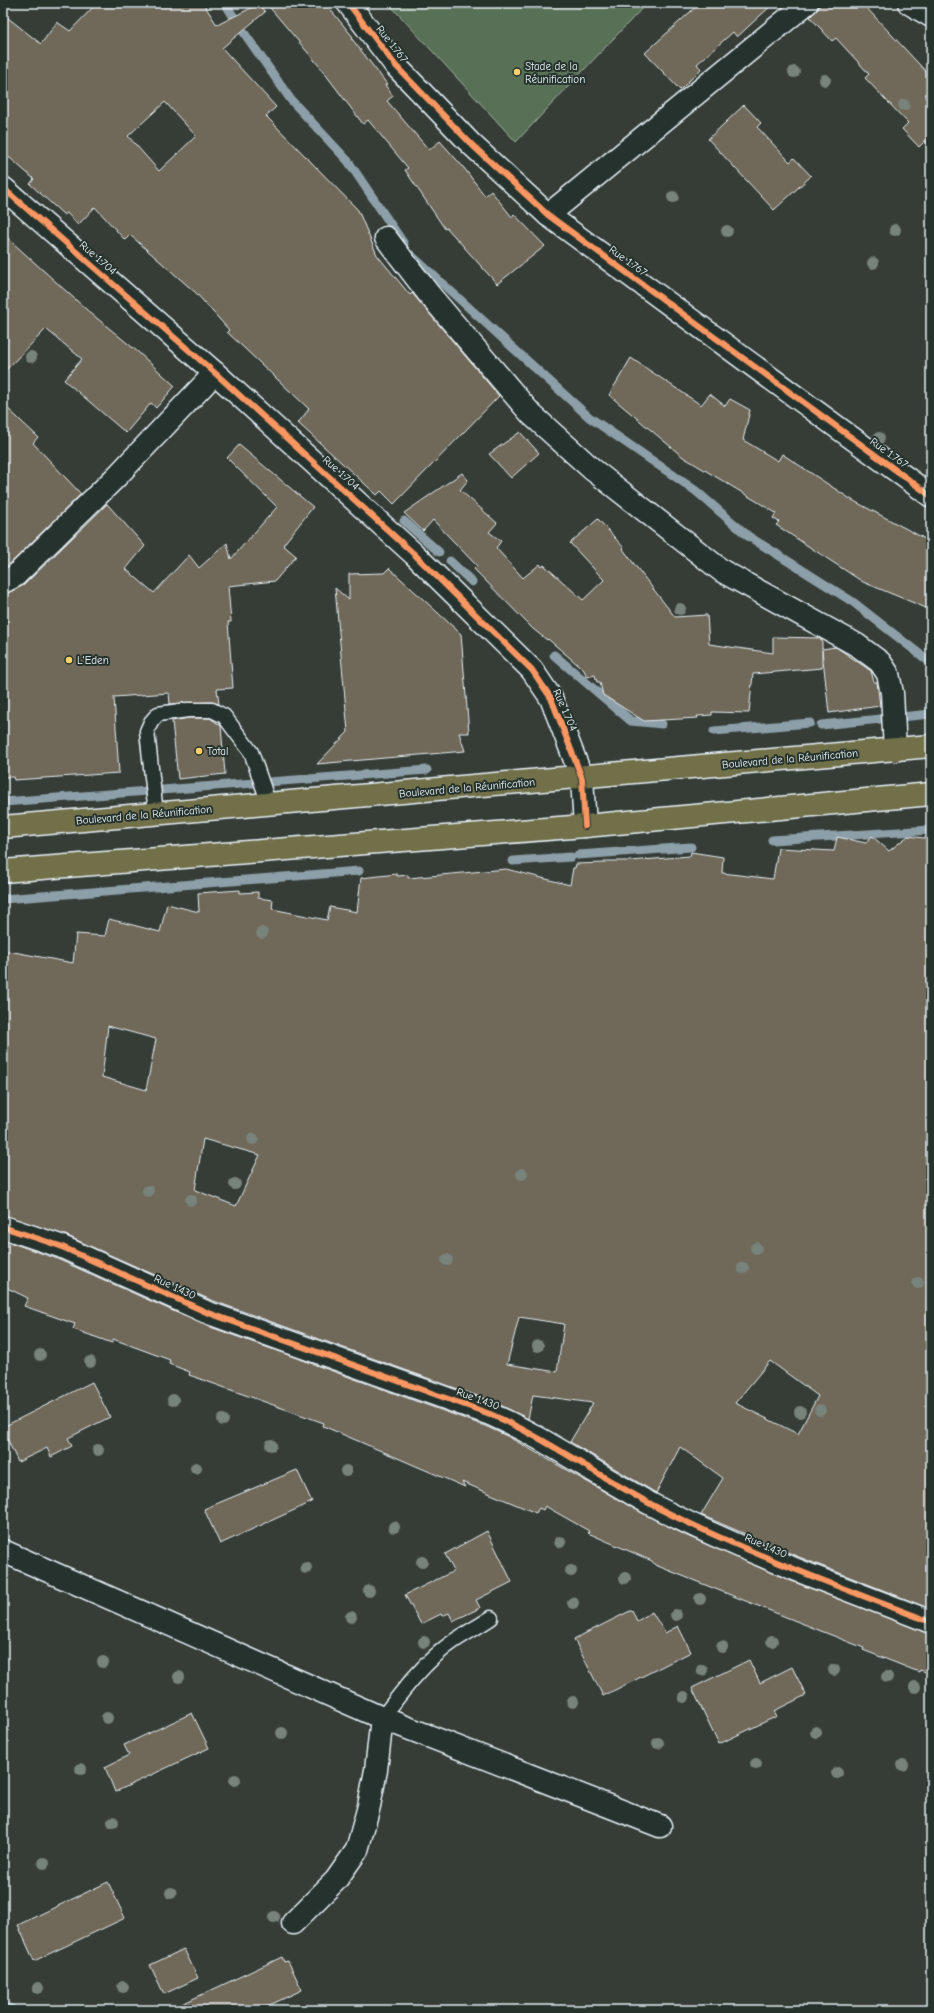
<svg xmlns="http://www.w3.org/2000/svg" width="934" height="2013" font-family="'Comic Neue',sans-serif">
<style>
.green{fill:#587054;stroke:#a0b0a6}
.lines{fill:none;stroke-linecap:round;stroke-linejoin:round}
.stream{stroke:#8d9fa9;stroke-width:9}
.building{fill:#706758;stroke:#e8f1f8;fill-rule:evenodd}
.lane-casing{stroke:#e8f1f8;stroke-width:17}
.street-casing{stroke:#e8f1f8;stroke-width:25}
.secondary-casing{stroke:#e8f1f8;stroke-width:25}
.primary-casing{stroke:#e8f1f8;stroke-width:25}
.lane{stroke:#26332d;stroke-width:14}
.street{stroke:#26332d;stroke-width:22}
.secondary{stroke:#26332d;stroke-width:22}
.primary{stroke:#71704a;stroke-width:22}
.cycleway-casing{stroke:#26332d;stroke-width:8}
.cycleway{stroke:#f99763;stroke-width:6}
.tree{fill:#78837c}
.poi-dot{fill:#ffd166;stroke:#26332d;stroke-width:1.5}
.labels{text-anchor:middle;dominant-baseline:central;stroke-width:4;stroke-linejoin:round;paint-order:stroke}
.street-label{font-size:11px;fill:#e8f1f8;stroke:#26332d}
.poi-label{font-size:11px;fill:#e8f1f8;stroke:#26332d;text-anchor:start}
</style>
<rect width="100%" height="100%" fill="#353d36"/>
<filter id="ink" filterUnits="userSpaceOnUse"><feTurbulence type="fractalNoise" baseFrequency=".025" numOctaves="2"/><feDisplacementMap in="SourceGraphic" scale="8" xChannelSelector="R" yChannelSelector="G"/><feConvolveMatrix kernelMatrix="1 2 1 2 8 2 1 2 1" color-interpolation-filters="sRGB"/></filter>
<g filter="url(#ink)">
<path class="green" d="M388,3H647L516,142Z"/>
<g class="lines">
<g class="stream">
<path d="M225,3L240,27L291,100L348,161L404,244"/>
<path d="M411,255L589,417L696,491L748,536L853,602L931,663"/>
<path d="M404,521L439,552"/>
<path d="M450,561L472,582"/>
<path d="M554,655L631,721L662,724"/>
<path d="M821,725L931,714"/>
<path d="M714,731L810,723"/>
<path d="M3,802L427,770"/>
<path d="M772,840L931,830"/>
<path d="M578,855L691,847"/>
<path d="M513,861L571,857"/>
<path d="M3,899L359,871"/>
<path d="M3,2006L13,2010"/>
</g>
</g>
<g class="building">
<path d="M97,3H203L217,25L259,4L265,12L222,48L276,107L266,116L358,210L377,255L410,295L412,293L499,396L394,504L381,491L377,495L298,423L309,409L227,332L229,330L196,293L130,235L125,240L95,207L78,225L67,213L64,215L30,184L34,179L3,152V14L41,44L57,22L70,31ZM165,102L196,136L159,171L128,136Z"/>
<path d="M266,3H325L353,37L352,39L387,84L385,85L393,96L387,101L429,150L440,141L464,168L485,196L491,191L512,217L514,214L545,246L497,284L447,228L445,229L405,170L408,168L368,120L363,124L320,67Z"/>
<path d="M700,3H774L737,37L733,32L697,64L701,69L680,90L645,53Z"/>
<path d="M819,3H862L931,77V148L925,141L919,147L902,129L908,123L865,78L869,74L836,38L832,41L810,17L819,8Z"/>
<path d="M744,105L761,123L757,127L790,162L794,158L811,176L774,210L708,139Z"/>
<path d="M3,234L87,310L138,352L175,386L156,408L151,403L126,433L64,380L82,359L46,329L3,373Z"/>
<path d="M631,358L701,405L710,394L725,406L730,399L750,410L743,440L778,461L782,454L852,500L931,542V610L863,582L776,525L779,522L773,518L776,513L683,457L609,395Z"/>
<path d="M3,404L38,437L33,443L81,494L8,566L3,568Z"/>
<path d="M520,432L539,453L511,478L489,454Z"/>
<path d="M239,445L313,507L283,545L296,556L275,581L228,586L231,622H228L233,688L217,689L219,704L212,702L170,704L169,693L114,697L119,773L14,780L13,777H3V594L24,585L107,504L145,546L126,569L154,593L189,555L199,568L227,543L231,559L277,507L227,458Z"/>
<path d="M462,473L468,480L460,490L497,523L489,532L501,541L496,548L523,578L540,564L542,567L544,565L583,600L604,580L570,543L598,519L624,548L623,549L637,568L675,617L707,615L709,644L773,653V637L819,638L822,640V649L836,647L871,671L874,682H877L880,706L829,713L822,650V668L753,674L749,713L712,712V715L697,716L698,718L644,721L603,695L600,682H597L595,675L587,677L584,670L548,639L547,640L533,629L474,569L477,566L433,520L423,531L404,513Z"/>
<path d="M389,568L461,634L469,733H459L465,751L317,764L348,732L335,588L349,600V574L384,573Z"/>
<path d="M189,718H210L221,726L225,774L178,779L172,721Z"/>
<path d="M872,836L889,851L908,836L931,839V1609L799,1557L701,1515L723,1478L680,1447L656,1493L570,1442L593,1403L533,1395L528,1419L494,1402L211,1300L65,1235L3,1215V950L73,963L76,934L105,936L109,919L160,932L167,904L199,912L198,893L240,890V893L258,892V898L273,900L272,909L327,920L330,907L357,912L361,878L397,874V876L408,875V878L506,869L570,885L573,868H575L576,864L605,863V861H631L690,856L691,852L723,857L722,873L773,879L778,848L834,851L837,837L866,843ZM108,1026L156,1039L146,1090L102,1077ZM203,1139L260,1155L236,1206L195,1190ZM519,1317L564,1324L557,1372L507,1364ZM770,1361L818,1396L798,1434L735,1403Z"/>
<path d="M3,1240L55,1258L202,1324L485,1426L507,1436L633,1508L687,1536L789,1580L931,1634V1674L920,1670L919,1672L863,1650L864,1648L655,1565L652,1561L588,1533L589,1531L545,1506L543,1510L539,1508L536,1513L462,1482L465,1487L323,1426L324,1423L189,1375L190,1372L169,1364L170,1360L113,1339L112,1343L73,1329L75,1324L24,1306L28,1298L3,1286Z"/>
<path d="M92,1382L110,1417L68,1438L72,1446L51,1457L47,1448L18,1462L3,1430V1427Z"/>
<path d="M297,1470L312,1502L220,1544L204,1509Z"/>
<path d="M487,1531L512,1582L476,1600L480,1608L453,1621L449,1613L442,1616L441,1614L421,1624L405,1595L454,1571L445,1554Z"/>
<path d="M632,1610L637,1621L652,1612L665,1633L678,1626L691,1652L603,1696L574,1639Z"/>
<path d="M749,1660L760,1683L792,1667L806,1695L774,1711L777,1716L719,1744L692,1688Z"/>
<path d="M192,1713L209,1748L115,1792L105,1767L129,1755L124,1745Z"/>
<path d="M108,1882L125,1918L34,1961L18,1925Z"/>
<path d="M184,1949L198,1978L164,1994L150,1965Z"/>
<path d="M282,1957L284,1962L288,1961L302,1990L259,2010H169Z"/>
</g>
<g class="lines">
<g class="lane-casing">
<g id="lane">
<path d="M156,814L147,731L151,722L158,714L188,710H212L224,716L251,752L269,804"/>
<path d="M382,1718C403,1690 426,1660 454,1641C466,1633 479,1626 491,1618"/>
</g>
</g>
<g class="street-casing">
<g id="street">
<path d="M348,3L396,66L471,144L548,215L931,496"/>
<path d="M909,3L931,16"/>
<path d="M548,215L807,3"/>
<path d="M386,238L428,293L531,414L592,469L722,571L857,645L880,662L888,674L892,693L895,750"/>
<path d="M3,582L15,576L117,476L215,373"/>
<path d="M3,1227L60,1246L206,1312L490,1414C550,1440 602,1479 660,1509C747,1553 840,1587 931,1622"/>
<path d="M3,1551L382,1718L376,1770L369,1806L357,1850L336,1880L293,1923"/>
<path d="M382,1718L660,1826"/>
</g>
</g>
<g class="secondary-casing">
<path id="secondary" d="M3,188L215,373L414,554L532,670L551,698L582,778L585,826"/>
</g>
<g class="primary-casing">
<g id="primary">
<path d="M3,827L931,746"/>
<path d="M3,871L585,826L931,794"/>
</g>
</g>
<use href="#lane" class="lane"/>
<use href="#street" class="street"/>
<use href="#secondary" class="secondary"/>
<use href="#primary" class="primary"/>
<g class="cycleway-casing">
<g id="cycleway">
<path d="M348,3L396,66L471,144L548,215L931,496"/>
<path d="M3,188L215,373L414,554L532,670L551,698L582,778L585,826"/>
<path d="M3,1227L60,1246L206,1312L490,1414C550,1440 602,1479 660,1509C747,1553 840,1587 931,1622"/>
</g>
</g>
<use href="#cycleway" class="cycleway"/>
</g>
<g class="tree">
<circle cx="794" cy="72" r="6"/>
<circle cx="825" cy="80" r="6"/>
<circle cx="904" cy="105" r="6"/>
<circle cx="673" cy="197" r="6"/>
<circle cx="895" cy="230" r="6"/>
<circle cx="727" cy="231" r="6"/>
<circle cx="873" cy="263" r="6"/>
<circle cx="31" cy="357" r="6"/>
<circle cx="879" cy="438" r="6"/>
<circle cx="680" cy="609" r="6"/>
<circle cx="262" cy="933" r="6"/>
<circle cx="253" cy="1139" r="6"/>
<circle cx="522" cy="1174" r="6"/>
<circle cx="235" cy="1184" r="6"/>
<circle cx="148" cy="1191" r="6"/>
<circle cx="191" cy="1200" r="6"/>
<circle cx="756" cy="1248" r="6"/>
<circle cx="447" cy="1260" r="6"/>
<circle cx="743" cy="1268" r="6"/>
<circle cx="918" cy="1283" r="6"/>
<circle cx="538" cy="1346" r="6"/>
<circle cx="40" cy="1355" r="6"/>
<circle cx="90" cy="1362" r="6"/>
<circle cx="173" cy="1400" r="6"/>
<circle cx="820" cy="1410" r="6"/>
<circle cx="800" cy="1412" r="6"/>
<circle cx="223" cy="1420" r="6"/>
<circle cx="271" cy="1445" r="6"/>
<circle cx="98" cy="1450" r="6"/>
<circle cx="196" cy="1468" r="6"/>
<circle cx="346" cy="1471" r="6"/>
<circle cx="394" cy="1527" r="6"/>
<circle cx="560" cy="1542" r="6"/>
<circle cx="422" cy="1562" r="6"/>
<circle cx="306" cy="1568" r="6"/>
<circle cx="571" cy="1571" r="6"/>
<circle cx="625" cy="1578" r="6"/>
<circle cx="369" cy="1591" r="6"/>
<circle cx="700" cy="1599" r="6"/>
<circle cx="573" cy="1603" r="6"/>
<circle cx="676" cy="1615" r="6"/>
<circle cx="351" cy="1617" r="6"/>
<circle cx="772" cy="1641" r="6"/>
<circle cx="424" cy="1642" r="6"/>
<circle cx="722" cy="1647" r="6"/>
<circle cx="103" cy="1662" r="6"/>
<circle cx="702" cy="1670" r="6"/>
<circle cx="834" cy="1670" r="6"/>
<circle cx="179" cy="1677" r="6"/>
<circle cx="887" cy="1677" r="6"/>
<circle cx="915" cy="1687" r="6"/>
<circle cx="684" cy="1697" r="6"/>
<circle cx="573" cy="1702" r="6"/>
<circle cx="107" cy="1718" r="6"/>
<circle cx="816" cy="1732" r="6"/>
<circle cx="282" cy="1733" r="6"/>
<circle cx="658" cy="1743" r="6"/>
<circle cx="756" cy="1764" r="6"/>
<circle cx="903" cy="1765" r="6"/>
<circle cx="81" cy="1769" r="6"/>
<circle cx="837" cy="1773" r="6"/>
<circle cx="235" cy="1780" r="6"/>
<circle cx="113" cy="1822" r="6"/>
<circle cx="44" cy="1863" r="6"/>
<circle cx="171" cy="1893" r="6"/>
<circle cx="274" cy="1917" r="6"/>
<circle cx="123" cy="1987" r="6"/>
<circle cx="38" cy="1988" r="6"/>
</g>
</g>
<g class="poi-dot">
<circle cx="517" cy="72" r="4"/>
<circle cx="69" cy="660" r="4"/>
<circle cx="199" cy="751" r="4"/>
</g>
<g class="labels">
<g class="street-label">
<text transform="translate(392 44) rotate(52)">Rue 1.767</text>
<text transform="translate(98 258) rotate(41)">Rue 1.704</text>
<text transform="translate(628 261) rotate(36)">Rue 1.767</text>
<text transform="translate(889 453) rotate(36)">Rue 1.767</text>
<text transform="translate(341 473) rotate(42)">Rue 1.704</text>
<text transform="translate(565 710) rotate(66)">Rue 1.704</text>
<text transform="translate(790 759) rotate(-5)">Boulevard de la Réunification</text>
<text transform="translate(467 788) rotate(-5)">Boulevard de la Réunification</text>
<text transform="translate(144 815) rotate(-5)">Boulevard de la Réunification</text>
<text transform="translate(175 1287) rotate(25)">Rue 1.430</text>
<text transform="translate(478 1399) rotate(20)">Rue 1.430</text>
<text transform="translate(766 1546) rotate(24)">Rue 1.430</text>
</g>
<g class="poi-label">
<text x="525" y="66">Stade de la<tspan x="525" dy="13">Réunification</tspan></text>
<text x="77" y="660">L'Eden</text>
<text x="207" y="751">Total</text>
</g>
</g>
<rect width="934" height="2013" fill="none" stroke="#26332d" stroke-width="16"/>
<rect x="8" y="8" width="918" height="1997" fill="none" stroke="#e8f1f8" stroke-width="1.5" filter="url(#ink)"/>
</svg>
